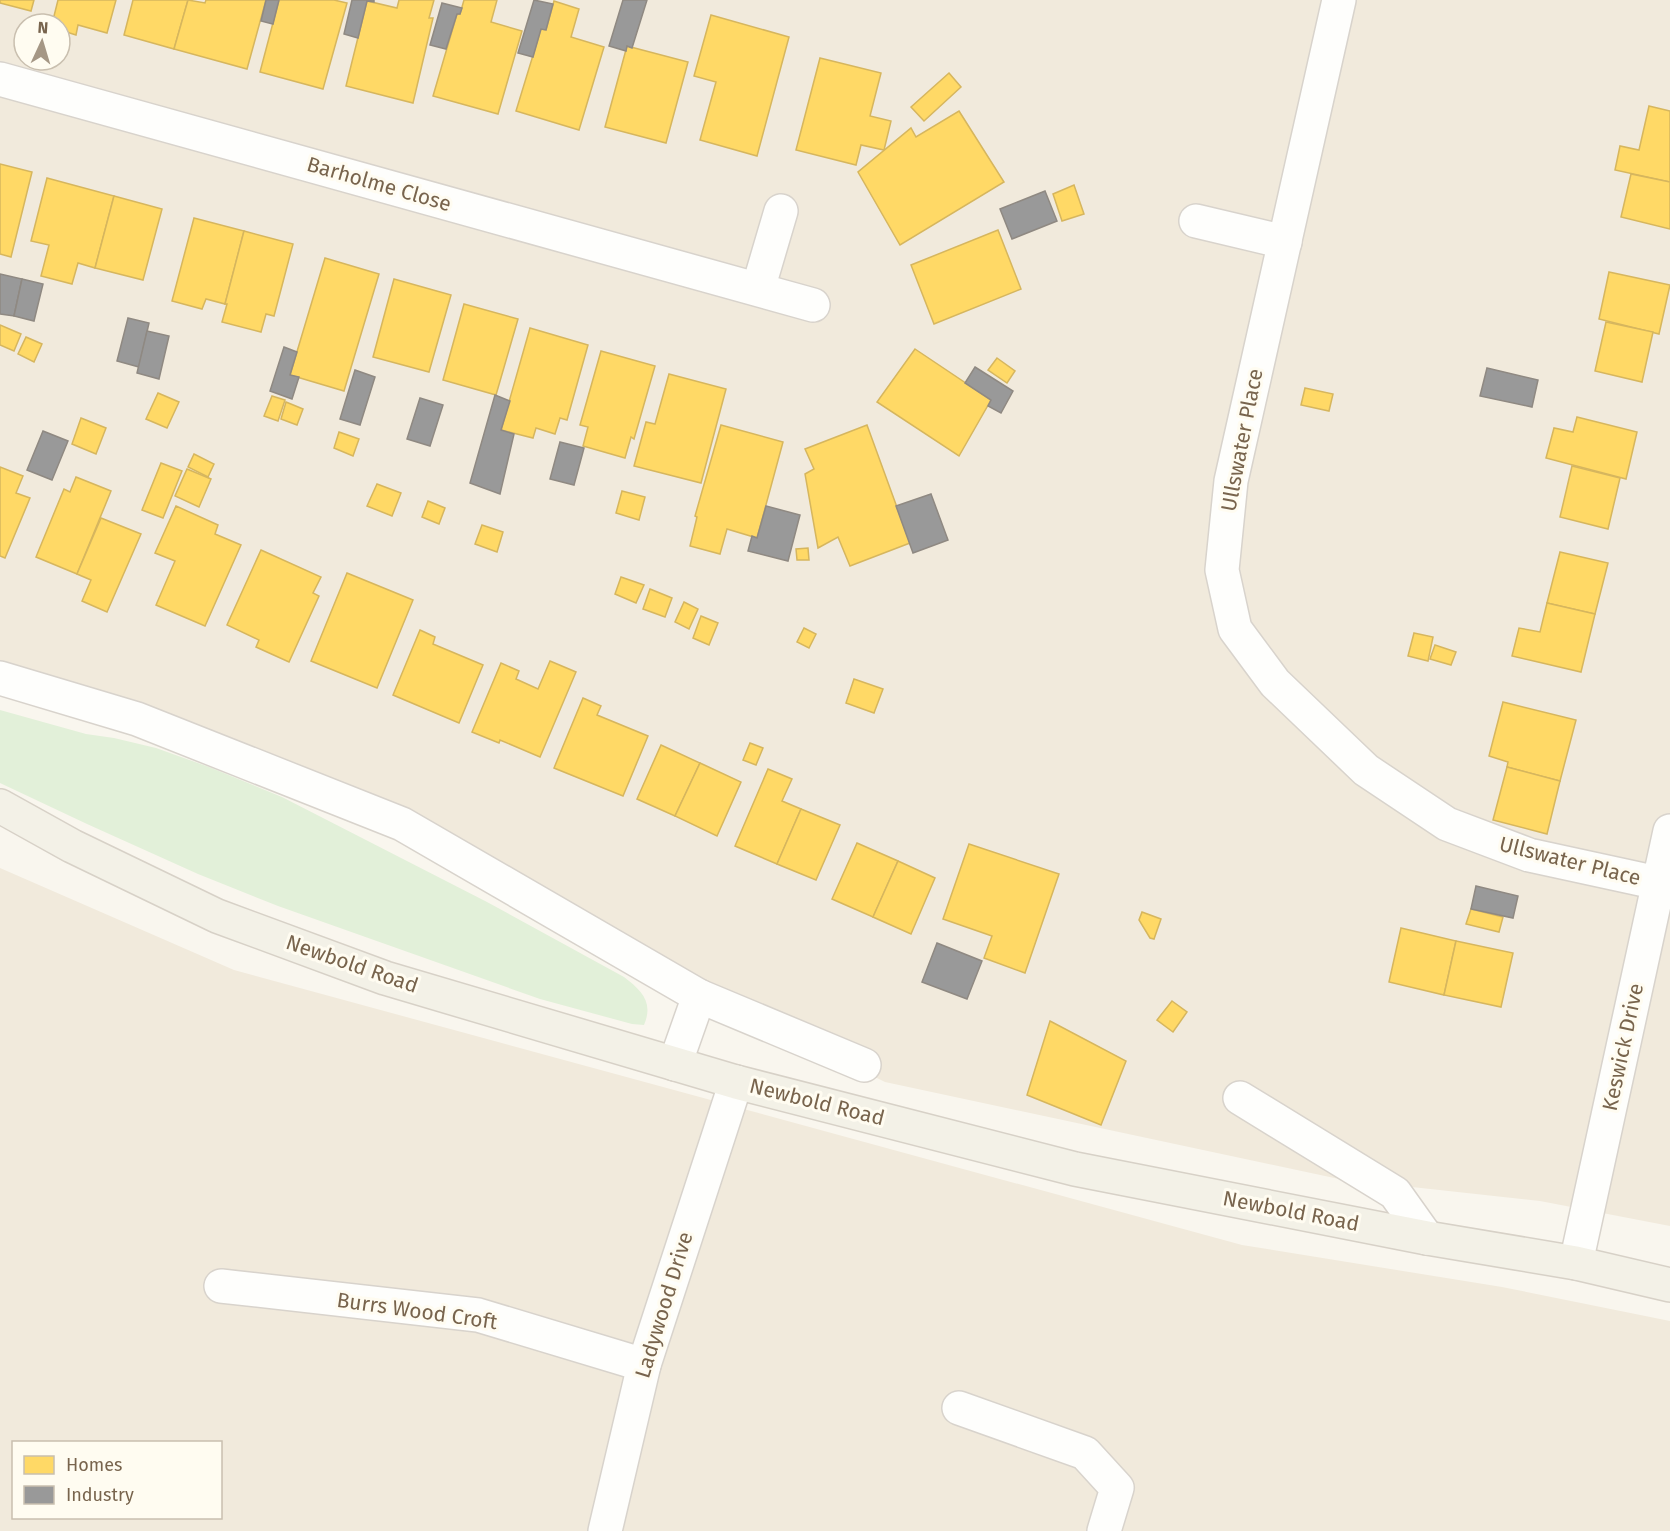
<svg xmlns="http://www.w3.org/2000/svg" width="1670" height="1531" font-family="'Fira Sans',sans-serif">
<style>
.residential{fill:#f1eadc;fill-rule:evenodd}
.green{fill:#e2f0d9}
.homes{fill:#ffd966;stroke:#d6b65e;stroke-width:1.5}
.industry{fill:#999;stroke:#8f8982;stroke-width:1.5}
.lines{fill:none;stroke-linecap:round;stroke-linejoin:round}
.minor-casing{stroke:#d8d3cc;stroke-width:36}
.major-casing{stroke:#d7d1c7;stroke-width:36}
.minor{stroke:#fefefc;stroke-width:33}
.major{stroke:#f3f1e7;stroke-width:33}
.labels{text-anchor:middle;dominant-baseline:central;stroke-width:6;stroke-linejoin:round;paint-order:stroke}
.street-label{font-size:21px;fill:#78644d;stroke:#fffcf1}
</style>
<rect width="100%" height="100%" fill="#f9f6ee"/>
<g class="residential">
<path d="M0,0H1670V1226L1540,1201L1339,1179L885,1082L149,715L0,678ZM24,24H60V60H24Z"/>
<path d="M0,868L234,970L1242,1245L1502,1287L1670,1321V1531H0ZM14,1442H220V1518H14Z"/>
</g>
<path class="green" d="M0,710L86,734L114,738L156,748L209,767L282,797L487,902L624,977C641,990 654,1002 644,1025L632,1024L540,999L278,906L198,874L87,824L0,783Z"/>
<g class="homes">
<path d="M0,0H34L31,11L0,3Z"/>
<path d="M58,0H116L107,33L78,25L76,35L60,30V24H52Z"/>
<path d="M133,0H188L174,49L124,35Z"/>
<path d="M188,0L205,3L206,0H266L247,69L174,49Z"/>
<path d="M279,0H334L347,3L323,89L260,72Z"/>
<path d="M399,0H434L429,18H433L413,103L346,86L367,1L397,8Z"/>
<path d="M464,0H497L491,22L522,31L498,114L433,96L457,14H460Z"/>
<path d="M554,1L579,9L571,37L604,47L579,130L516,111L541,29L546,30Z"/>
<path d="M711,15L789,37L757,156L700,140L716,82L694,76Z"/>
<path d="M627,46L688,62L666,143L605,127Z"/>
<path d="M820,58L881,73L870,116L891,121L884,150L861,145L856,165L796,150Z"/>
<path d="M949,73L961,87L924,121L911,107Z"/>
<path d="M1649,106L1670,111V182L1615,170L1620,146L1639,150Z"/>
<path d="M959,111L1004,182L900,245L858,172L911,128L916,137Z"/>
<path d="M0,164L32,172L11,257L0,254Z"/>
<path d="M1631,174L1670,182V229L1621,217Z"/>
<path d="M47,178L114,196L95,268L78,263L72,284L41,276L49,245L31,241Z"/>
<path d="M1074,185L1084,214L1062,221L1053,194Z"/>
<path d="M114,196L162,209L143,280L95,268Z"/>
<path d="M194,218L244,231L225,304L206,299L202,309L172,301Z"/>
<path d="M998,230L1021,289L934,324L911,265Z"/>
<path d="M244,231L293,244L274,316L266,314L261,332L222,322L227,304H225Z"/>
<path d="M325,258L379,274L344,391L290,375Z"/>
<path d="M1609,272L1670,285L1659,334L1599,319Z"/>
<path d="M394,279L451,295L429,372L373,357Z"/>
<path d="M464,304L518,319L496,395L443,380Z"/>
<path d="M1606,322L1653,332L1642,382L1595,371Z"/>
<path d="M0,325L21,334L14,351L0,345Z"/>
<path d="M530,328L588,345L567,420L560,418L555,434L536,428L533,438L501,430Z"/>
<path d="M26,337L42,344L34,362L18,354Z"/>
<path d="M915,349L991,400L959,456L877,402Z"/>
<path d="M601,351L655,366L634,439L631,437L625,458L583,446L588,427L580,425Z"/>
<path d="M997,358L1015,371L1007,383L988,370Z"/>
<path d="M669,374L726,389L701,483L634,466L646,422L655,424Z"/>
<path d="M1305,388L1333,394L1329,411L1301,405Z"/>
<path d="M158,393L179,402L167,428L146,419Z"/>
<path d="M272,396L285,400L278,421L264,416Z"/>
<path d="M286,402L303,409L297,425L281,419Z"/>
<path d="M1577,417L1637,432L1626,479L1546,458L1554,428L1573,432Z"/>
<path d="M81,418L106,428L96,454L72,444Z"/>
<path d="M721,425L783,442L757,538L727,529L720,554L690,546L697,517L695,516Z"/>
<path d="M867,425L910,543L850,566L838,537L818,548L805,474L814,469L805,449Z"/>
<path d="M339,432L359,439L353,456L334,448Z"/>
<path d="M194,454L214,464L208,477L188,467Z"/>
<path d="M161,463L182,471L163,518L142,510Z"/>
<path d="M1572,466L1620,478L1608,529L1560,517Z"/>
<path d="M0,467L23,476L16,493L30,498L5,558L0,556Z"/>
<path d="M187,469L211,479L199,507L175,496Z"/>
<path d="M76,477L111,491L77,574L36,557L64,489L70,492Z"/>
<path d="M377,484L401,493L392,516L367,506Z"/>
<path d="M622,491L645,497L639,520L616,513Z"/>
<path d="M428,501L445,508L439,524L422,517Z"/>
<path d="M176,506L218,525L215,534L241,545L205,626L156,605L175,561L155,553Z"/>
<path d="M101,518L141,534L107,612L82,601L91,580L77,574Z"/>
<path d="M482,525L503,532L497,552L475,544Z"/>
<path d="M808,548L809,560H797L796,549Z"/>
<path d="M261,550L321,577L313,593L319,596L289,662L256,647L259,640L227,625Z"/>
<path d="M1560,552L1608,563L1595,614L1547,603Z"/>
<path d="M347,573L413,600L377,688L311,661Z"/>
<path d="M621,577L644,585L636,603L615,594Z"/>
<path d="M650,589L672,598L665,617L643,609Z"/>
<path d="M684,602L698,609L689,629L675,622Z"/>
<path d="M1547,603L1595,614L1581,672L1512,656L1519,628L1540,632Z"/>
<path d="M701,616L718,623L709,645L693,638Z"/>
<path d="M804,628L816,634L809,648L797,642Z"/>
<path d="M420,630L435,637L433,644L483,665L459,723L393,695Z"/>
<path d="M1414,633L1433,637L1428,661L1408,656Z"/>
<path d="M1435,645L1456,652L1451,665L1430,659Z"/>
<path d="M550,661L576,672L540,757L500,740L499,743L472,732L501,663L519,671L516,679L538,689Z"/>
<path d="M854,679L883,689L874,713L846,703Z"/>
<path d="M583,698L601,706L597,715L648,736L623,796L554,768Z"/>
<path d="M1503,702L1576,720L1560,781L1507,767L1508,762L1489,756Z"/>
<path d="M750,743L763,748L756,765L743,760Z"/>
<path d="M661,745L700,763L675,816L637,799Z"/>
<path d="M700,763L741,782L717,836L675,816Z"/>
<path d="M1507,767L1560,781L1547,834L1493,820Z"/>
<path d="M768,769L792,779L782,801L801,809L777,864L735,846Z"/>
<path d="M801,809L840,825L816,880L777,864Z"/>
<path d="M857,843L898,861L873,917L832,899Z"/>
<path d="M969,844L1059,874L1025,973L984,958L992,936L943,919Z"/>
<path d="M898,861L935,878L911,934L873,917Z"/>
<path d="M1471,909L1503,917L1499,932L1466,924Z"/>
<path d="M1142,912L1161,919L1154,939L1150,938L1139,920Z"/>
<path d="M1401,928L1456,941L1444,995L1389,982Z"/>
<path d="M1456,941L1513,953L1501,1007L1444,995Z"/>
<path d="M1172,1001L1187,1012L1173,1032L1157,1020Z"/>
<path d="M1050,1021L1126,1061L1101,1125L1027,1095Z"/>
</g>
<g class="industry">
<path d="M266,0H279L273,24L261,21Z"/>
<path d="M352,0H374V2L367,1L358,38L344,34Z"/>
<path d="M534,0L553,4L546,30L541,29L533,57L518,53Z"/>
<path d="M623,0H647L632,48L627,46L626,51L609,46Z"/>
<path d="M442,3L462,8L460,14H457L446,49L430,45Z"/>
<path d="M1045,191L1057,221L1012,239L1000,209Z"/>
<path d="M0,274L22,279L14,316L0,314Z"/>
<path d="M22,279L43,284L34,321L14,316Z"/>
<path d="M128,318L149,323L139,367L117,361Z"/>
<path d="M147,331L169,336L159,379L137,373Z"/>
<path d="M284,347L297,352L290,375L299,377L292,399L270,391Z"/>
<path d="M975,367L1013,391L1001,413L988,406L991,400L965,383Z"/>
<path d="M1487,368L1538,380L1532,407L1480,396Z"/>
<path d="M355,370L375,377L360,425L340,419Z"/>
<path d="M495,395L510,401L501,430L514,434L500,494L470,483Z"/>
<path d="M420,398L443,405L430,446L407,439Z"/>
<path d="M43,431L68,441L52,480L27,470Z"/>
<path d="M560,442L584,448L574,485L550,479Z"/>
<path d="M931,494L948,540L913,553L896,506Z"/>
<path d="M766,506L800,515L788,561L748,551L752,536L757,538Z"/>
<path d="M1476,886L1518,896L1513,918L1471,909Z"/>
<path d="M937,943L982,961L967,999L922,982Z"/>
</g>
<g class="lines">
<g class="minor-casing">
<g id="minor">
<path d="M1339,0L1231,481L1222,570L1235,629L1275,683L1366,770L1447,824L1529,855L1658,883"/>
<path d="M0,79L813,305"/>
<path d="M1196,221L1285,242"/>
<path d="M758,289L781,211"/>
<path d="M0,678L137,719L402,824L699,996L864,1065"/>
<path d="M675,1064L699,996"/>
<path d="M1240,1098L1395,1193L1427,1238"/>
<path d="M1576,1263L1670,831"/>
<path d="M221,1286L478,1315L644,1365"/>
<path d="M959,1408L1085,1453L1117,1488L1104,1531"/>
<path d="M605,1531L644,1365L736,1082"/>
</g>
</g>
<g class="major-casing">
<path id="major" d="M0,806L72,846L217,916L385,978L736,1082L1075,1169L1427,1238L1576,1263L1670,1285"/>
</g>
<use href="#minor" class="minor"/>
<use href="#major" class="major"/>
</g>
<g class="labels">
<g class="street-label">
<text transform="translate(379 184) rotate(16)">Barholme Close</text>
<text transform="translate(1242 440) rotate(-79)">Ullswater Place</text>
<text transform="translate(1570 861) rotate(14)">Ullswater Place</text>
<text transform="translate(352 964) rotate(19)">Newbold Road</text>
<text transform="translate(1623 1047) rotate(-78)">Keswick Drive</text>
<text transform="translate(817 1102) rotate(14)">Newbold Road</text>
<text transform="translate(1291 1211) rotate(11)">Newbold Road</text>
<text transform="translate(664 1305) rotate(-73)">Ladywood Drive</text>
<text transform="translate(417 1311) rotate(8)">Burrs Wood Croft</text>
</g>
</g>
<rect x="12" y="1441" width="210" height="78" fill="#fffcf1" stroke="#c9bfaf" stroke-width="1.5"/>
<rect x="24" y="1456" width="30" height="18" fill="#ffd966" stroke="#c9bfaf" stroke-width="1.5"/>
<text x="66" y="1471" font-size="18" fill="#78644d">Homes</text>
<rect x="24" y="1486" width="30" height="18" fill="#999999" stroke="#c9bfaf" stroke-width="1.5"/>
<text x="66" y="1501" font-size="18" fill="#78644d">Industry</text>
<g transform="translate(42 42) rotate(4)"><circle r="28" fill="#fffcf1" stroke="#c9bfaf" stroke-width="1.5"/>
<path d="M0-4.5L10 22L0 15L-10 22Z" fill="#a59785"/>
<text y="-9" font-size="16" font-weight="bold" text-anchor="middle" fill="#78644d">N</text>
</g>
</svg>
